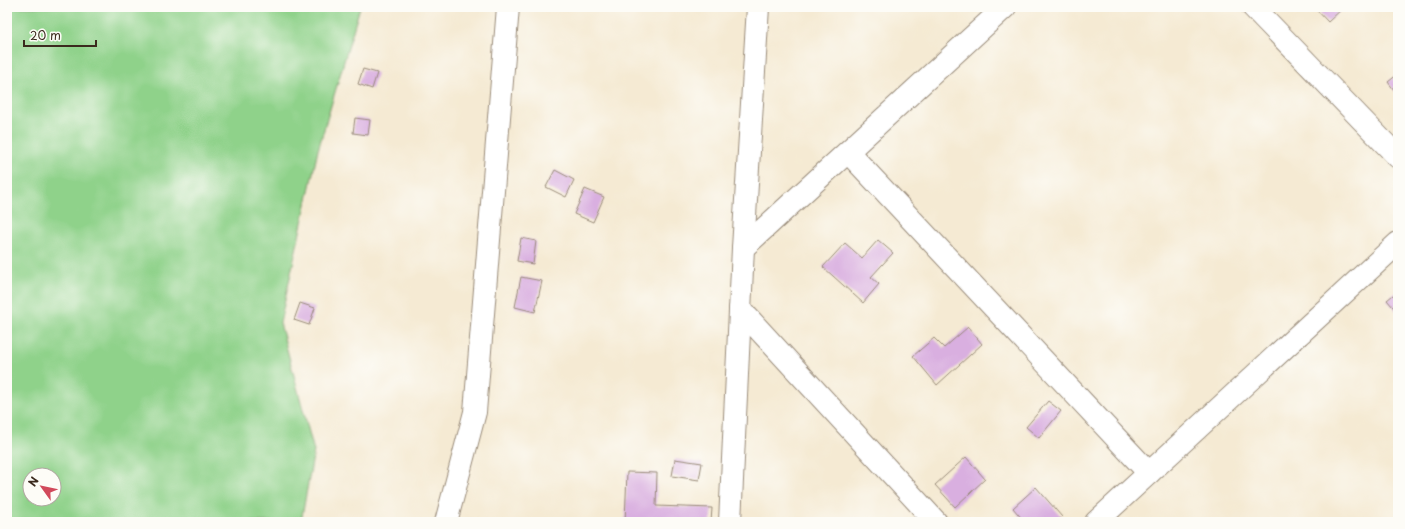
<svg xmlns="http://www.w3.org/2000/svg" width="1405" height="529" font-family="'Playpen Sans',sans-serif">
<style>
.green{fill:#8fd28a;stroke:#657e54;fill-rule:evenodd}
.building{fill:#d9afe0}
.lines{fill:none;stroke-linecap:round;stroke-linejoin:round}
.minor-casing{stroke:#988a78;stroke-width:24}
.tertiary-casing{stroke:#988a78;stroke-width:24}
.minor{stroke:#fff;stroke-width:22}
.tertiary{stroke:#fff;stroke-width:22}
</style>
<rect width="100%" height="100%" fill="#fdfcf7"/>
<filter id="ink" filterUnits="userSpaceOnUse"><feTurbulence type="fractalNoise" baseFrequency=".025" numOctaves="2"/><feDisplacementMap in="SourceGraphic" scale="8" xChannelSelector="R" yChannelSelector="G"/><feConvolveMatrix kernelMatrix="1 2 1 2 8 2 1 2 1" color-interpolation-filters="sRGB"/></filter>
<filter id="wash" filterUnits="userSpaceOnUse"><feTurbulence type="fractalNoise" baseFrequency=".012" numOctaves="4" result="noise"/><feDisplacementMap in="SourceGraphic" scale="16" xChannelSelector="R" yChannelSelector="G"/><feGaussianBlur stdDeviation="0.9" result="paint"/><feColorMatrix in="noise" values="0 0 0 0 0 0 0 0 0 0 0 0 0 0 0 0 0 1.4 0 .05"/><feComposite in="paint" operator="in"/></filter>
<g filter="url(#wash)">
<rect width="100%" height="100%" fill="#f5ead3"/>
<path class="green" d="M7,7H360L318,150L280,323L314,451L301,522H7ZM30,475H54V499H30Z"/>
<g id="blocks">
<g class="building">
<path d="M1314,7H1344L1328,22Z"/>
<path d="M363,69L377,73L372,89L358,84Z"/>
<path d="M1398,74V95L1388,82Z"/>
<path d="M355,118L370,120L368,135L353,133Z"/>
<path d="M555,170L574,180L566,197L546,187Z"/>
<path d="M585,189L604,197L593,222L574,214Z"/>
<path d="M521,238L536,241L533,264L517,261Z"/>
<path d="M878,240L893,253L871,277L879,284L863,303L823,267L845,243L862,258Z"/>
<path d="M521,277L542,281L535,312L515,307Z"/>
<path d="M1398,291V313L1387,300Z"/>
<path d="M300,303L315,308L309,325L294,320Z"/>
<path d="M968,327L982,344L937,385L913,356L934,338L944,348Z"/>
<path d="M1048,401L1061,411L1039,438L1026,427Z"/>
<path d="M966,457L985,479L955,507L935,485Z"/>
<path d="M675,459L702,463L699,480L672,476Z"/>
<path d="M627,472L657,473L656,506L712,508L711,522H625Z"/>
<path d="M1036,487L1062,517L1057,522H1021L1023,520L1013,508Z"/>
</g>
</g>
</g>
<g filter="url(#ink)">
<use href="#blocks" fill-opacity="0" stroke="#988a78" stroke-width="1"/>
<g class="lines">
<g class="minor-casing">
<g id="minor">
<path d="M1253,7L1398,157"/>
<path d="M848,152L1149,473"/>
<path d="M743,248L1005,7"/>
<path d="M740,309L936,522"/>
<path d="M730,522L743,248L758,7"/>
<path d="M1096,522L1398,243"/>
</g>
</g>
<g class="tertiary-casing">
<path id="tertiary" d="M446,522L475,412L508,7"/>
</g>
<use href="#minor" class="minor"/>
<use href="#tertiary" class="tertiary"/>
</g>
</g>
<rect width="1405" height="529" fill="none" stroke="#fdfcf7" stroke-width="24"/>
<g transform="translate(42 487) rotate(303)"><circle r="19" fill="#fdfcf7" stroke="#afa8a0"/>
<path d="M0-3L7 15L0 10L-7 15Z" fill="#d1495b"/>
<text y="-6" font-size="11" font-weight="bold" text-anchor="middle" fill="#3b2a1e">N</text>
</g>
<path d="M24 40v6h72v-6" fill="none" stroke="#3b2a1e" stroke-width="2"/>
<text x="30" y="40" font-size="12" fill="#3b2a1e" stroke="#fdfcf7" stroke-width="3" paint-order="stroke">20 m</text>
</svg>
